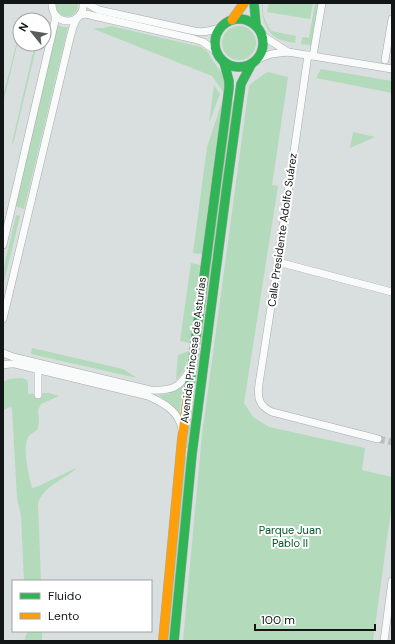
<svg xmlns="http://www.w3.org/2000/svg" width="395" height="644" font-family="'DM Sans',sans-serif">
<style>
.green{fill:#b2dabb}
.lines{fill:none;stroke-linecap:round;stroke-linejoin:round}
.street-tunnel{stroke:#bbc1c0;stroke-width:7;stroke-dasharray:7 3.5;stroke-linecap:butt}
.street-casing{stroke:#a6abaa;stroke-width:8}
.fast-casing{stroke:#a6abaa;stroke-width:10}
.slow-casing{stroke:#a6abaa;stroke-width:10}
.street{stroke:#f9fafa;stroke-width:7}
.fast{stroke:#30b455;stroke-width:9}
.slow{stroke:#ff9f0a;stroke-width:9}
.labels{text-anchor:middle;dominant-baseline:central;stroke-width:4;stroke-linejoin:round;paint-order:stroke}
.street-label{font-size:11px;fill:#131616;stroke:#fff}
.park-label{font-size:11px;fill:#025423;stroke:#fff}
</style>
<rect width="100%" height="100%" fill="#d9dfde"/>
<g class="green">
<path d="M56,3H78C79,21 55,21 56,3Z"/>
<path d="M262,3H263C262,15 265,21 271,31L296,36L295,43C290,42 284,41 279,39C266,34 261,16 262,3Z"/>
<path d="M269,3H313L310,19L267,12Z"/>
<path d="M315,3H318L311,45L301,44L302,37L309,38Z"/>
<path d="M58,25L63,27H68L24,209L15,206Z"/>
<path d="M111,26L201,47L208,52L211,58L221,72L224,80V93L212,76L94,29L97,28H103Z"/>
<circle cx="239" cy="43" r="17"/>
<path d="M20,29V33L3,103V97Z"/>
<path d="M35,44H37L13,144L12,143Z"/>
<path d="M321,69L392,81V93L316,78Z"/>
<path d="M268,72L288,77L272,185L278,186L244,403L253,417L269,427L365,448L362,470L392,477V503L373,641H183L202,435L249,86C255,81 261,75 268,72Z"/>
<path d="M214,85L220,94L209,123Z"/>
<path d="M231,101L234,102L201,345H199Z"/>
<path d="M222,102L202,254L193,253L207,147Z"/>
<path d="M353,132L375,137L350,148Z"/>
<path d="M16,215L20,216L3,286V271Z"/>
<path d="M191,263L200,265L190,343L180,341Z"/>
<path d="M32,348L123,369L137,378L31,354Z"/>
<path d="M189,351C187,363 185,372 176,380L178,355Z"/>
<path d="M198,353H200L188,448H186Z"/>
<path d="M22,378L27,380L28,384V394L49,393L59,396L41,404L38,410L39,421L38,429C35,432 30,434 28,437C22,447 29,477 32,488L39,486L76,468C72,473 68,475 63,478C52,485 42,491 38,503L41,581H24L21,516L17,498L12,409L11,407L3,410V382L9,379Z"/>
<path d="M184,385L179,415C174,406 167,401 158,395C168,395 175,392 184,385Z"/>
<path d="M185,456L187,457L170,641H168Z"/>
<path d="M27,631H42V641H24L27,633Z"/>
</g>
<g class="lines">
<path class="street-tunnel" d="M378,439L392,442"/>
<g class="street-casing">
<g id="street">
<path d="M52,3C51,27 85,27 83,3"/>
<path d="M86,3L93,7L99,10L194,31C204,33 212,31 221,27"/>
<path d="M80,15L86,14L94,16L194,39L203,42L216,51"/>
<path d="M263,36L288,52"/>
<path d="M308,55L278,262L259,384C257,398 259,406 272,412L378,439"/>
<path d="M313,56L322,3"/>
<path d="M256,60L271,54L288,52L392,69"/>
<path d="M385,60L392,19"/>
<path d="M3,245L52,34L55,21V15"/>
<path d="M278,262L392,292"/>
<path d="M3,319L70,38L73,27L77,18"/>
<path d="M3,353L13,357L150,390C170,391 180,389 190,369"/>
<path d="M3,365L10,364H15L148,396C164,403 180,412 182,430"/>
<path d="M38,370V395"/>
<path d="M384,641L392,581"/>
</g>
</g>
<g class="fast-casing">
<g id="fast">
<path d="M254,3L256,25"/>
<circle cx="239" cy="43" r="24"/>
<path d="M189,389L229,88V81L224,62"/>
<path d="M174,641L192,454L226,193L241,84L251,65"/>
</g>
</g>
<g class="slow-casing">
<g id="slow">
<path d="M232,20L244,3"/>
<path d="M163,641L182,439L189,389"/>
</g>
</g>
<use href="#street" class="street"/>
<use href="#fast" class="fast"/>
<use href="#slow" class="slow"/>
</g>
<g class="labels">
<g class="street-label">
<text transform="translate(282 230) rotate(-82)">Calle Presidente Adolfo Suárez</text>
<text transform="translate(193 350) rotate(-83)">Avenida Princesa de Asturias</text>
</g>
<g class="park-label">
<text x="290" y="530">Parque Juan<tspan x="290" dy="13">Pablo II</tspan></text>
</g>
</g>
<rect width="395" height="644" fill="none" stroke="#131616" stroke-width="8"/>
<rect x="12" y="580" width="140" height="52" fill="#ffffff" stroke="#a1a2a2"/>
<rect x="20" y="593" width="20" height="6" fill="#30b455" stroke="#a1a2a2"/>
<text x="48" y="600" font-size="12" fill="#131616">Fluido</text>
<rect x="20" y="613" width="20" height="6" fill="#ff9f0a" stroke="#a1a2a2"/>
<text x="48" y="620" font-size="12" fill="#131616">Lento</text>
<g transform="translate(32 32) rotate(300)"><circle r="19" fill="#ffffff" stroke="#a1a2a2"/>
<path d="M0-3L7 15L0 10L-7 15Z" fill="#585c5c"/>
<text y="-6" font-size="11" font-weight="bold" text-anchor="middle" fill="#131616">N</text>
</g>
<path d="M255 624v6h120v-6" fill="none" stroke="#131616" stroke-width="2"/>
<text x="261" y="624" font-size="12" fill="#131616" stroke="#ffffff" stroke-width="3" paint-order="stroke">100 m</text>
</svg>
